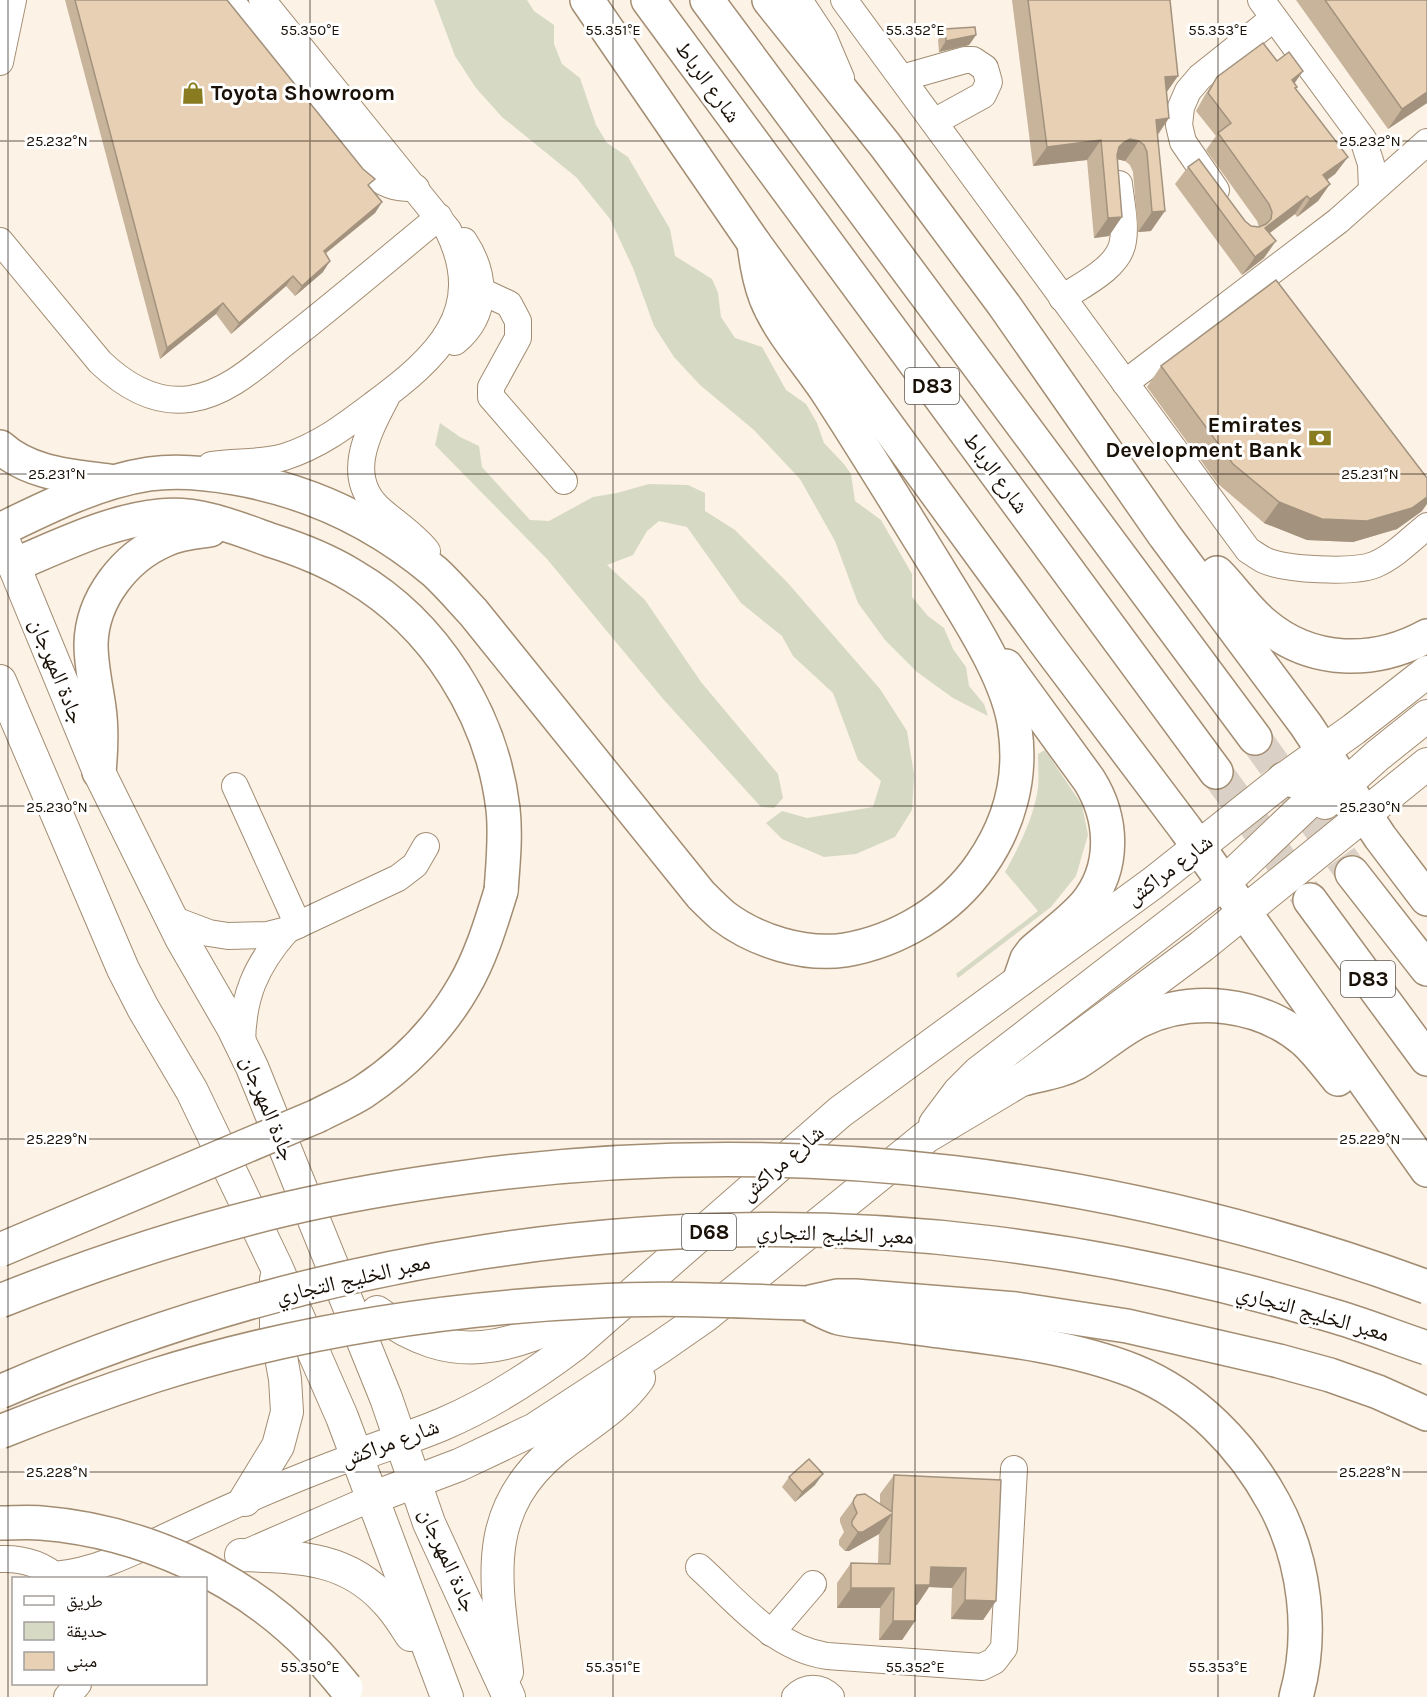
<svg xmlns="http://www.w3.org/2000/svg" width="1427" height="1697" font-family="Karla,'Noto Naskh Arabic',sans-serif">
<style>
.green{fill:#d6d9c4}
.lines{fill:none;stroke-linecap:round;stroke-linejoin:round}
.highway-tunnel{stroke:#dad0c5;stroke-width:33;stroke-dasharray:33 16;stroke-linecap:butt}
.minor-casing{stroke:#a38d72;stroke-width:28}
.major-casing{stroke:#a38d72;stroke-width:34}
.highway-casing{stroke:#a38d72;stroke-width:36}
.minor{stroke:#fff;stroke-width:26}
.major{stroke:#fff;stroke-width:32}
.highway{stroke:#fff;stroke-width:33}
.highway-bridge-casing{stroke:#a38d72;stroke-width:36;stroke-linecap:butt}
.highway-bridge{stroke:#fff;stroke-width:33}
.wall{fill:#c8b39b}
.shaded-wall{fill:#a2927e}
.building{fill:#e8d0b4;stroke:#a2927e;stroke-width:1.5}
.ticks{fill:none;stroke:#191007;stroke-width:1.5;stroke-opacity:0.45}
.labels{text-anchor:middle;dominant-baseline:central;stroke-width:6;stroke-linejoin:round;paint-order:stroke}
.shield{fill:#fff;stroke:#5e5851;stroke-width:1.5}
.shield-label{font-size:21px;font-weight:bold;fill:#191007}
.street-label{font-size:22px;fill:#191007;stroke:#fff}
.poi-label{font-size:22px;font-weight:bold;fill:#191007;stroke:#fff;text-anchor:start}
.ticks-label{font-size:15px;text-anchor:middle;fill:#191007;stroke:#fff;stroke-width:6;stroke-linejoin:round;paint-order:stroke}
</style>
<rect width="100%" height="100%" fill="#fcf2e6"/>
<g class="green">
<path d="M434,0H527L534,11L554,25V44L562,64L580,78L596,125L607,143L628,157L670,229L675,256L712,279L718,293L721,317L735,338L762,347L786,390L806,404L817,423L824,443L844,464L851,474L855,501L881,520L912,574V597L928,616L944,628L953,649L966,667L969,686L984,704L988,716L953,698L917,672L885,640L858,603L835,541L800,479L754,430L700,385L674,357L654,326L633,268L610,219L576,177L502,117L476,88L455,56Z"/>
<path d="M440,423L460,437L479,446L482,467L530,520L549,521L593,497L617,493L649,484L688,485L705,493V511L735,530L787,582L880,689L907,731L914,774L912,810L895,837L856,854L824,857L782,839L766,823L782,811L807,818L873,807L881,781L858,760L833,693L793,656L782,636L741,603L687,527L659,521L647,531L633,555L607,565L645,600L701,682L778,774L783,798L774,808L761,807L664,700L547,559L435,445Z"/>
<path d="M1045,750L1082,805L1088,835L1076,876L1051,907L958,978L956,974L1038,911L1005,872C1019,847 1034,817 1038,788C1039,777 1038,765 1038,754Z"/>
</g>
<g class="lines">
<g class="highway-tunnel">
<path d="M1255,738L1352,873"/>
<path d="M1216,772L1307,896"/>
</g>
<g class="minor-casing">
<g id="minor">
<path d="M230,0L367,170C382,184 395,189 416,188"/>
<path d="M799,0L824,38L841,78"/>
<path d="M844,0L1248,550C1253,553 1258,557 1264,560C1285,570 1353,573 1374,565C1394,557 1411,539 1427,526"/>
<path d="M1261,0L1363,139L1371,164L1372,190"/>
<path d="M0,62L13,0"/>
<path d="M902,78L965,60H973L985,68L989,82L983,95L934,122"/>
<path d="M1216,190L1183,142L1179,125L1181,107L1188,91L1200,77L1274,18"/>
<path d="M0,241L100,362C124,385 155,404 190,399C230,393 260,362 290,339C341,299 390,257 439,217"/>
<path d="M481,291L509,304L518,321V338L491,387V397L564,481"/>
<path d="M1062,298C1082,285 1120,267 1123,241C1126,223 1121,202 1119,184"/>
<path d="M455,342C489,314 486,274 464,241"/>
<path d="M1125,383L1338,221L1427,142"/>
<path d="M386,398C367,434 343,479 382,511C397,524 414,535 427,551"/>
<path d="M211,465C235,461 260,464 284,457C319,446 345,426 374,404C436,358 488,312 448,230L262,0"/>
<path d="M235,786L298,925"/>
<path d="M172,919L209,933L228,936L267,935L287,930L398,878L415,865L426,846"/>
<path d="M242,1046C242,998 255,966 287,930"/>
<path d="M241,1555L372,1498"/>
<path d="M0,1559C21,1558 42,1564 58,1578"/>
<path d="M699,1567C738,1602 773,1648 827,1656L982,1667L994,1661L1004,1648L1014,1469"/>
<path d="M55,1575C104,1570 147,1545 191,1525C245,1500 300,1476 356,1456"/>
<path d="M771,1633L813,1584"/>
<path d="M67,1697L78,1684"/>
<path d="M795,1697C806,1686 820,1686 831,1697"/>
</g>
</g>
<g class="major-casing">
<g id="major">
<path d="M0,532L99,772L181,938L233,1028L252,1067L386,1398L429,1523L509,1697"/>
<path d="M0,681L123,969L143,1008L192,1091L276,1266L342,1417L447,1697"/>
<path d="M1325,803L1377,756L1427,716"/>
<path d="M935,1124L959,1092L978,1073L1224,883L1306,805L1313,792L1321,760"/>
<path d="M377,1312C464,1377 522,1340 609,1302"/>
<path d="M356,1456C385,1445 415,1436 443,1424C490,1404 533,1376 574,1345L840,1112L1153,883L1284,779L1354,729L1427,672"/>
<path d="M372,1498L459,1465L535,1429L659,1348L705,1316L926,1137L1023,1079L1202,946L1427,764"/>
<path d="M245,1500L278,1446L287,1412L285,1379L276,1329V1279"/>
<path d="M241,1555C296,1557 346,1556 386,1601C396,1611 403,1623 411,1635"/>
<path d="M507,1672C497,1585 478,1513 556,1449C585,1426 618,1408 639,1378"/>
</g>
</g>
<g class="highway-casing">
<g id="highway">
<path d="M587,0L754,243L1048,646L1185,828L1427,1170"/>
<path d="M648,0L1216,772"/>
<path d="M707,0L1255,738"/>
<path d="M769,0L885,145L1004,305L1165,536L1306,725L1380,837L1427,899"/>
<path d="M0,447C30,474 71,476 109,481"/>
<path d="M0,530C47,507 97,482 149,474C177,470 207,473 235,478C310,491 377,523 435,572C448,584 460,598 473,612L701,895C708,902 715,909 723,916C756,941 804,956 845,950C898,941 950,910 981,865C1009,825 1022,778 1015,729C1009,677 964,612 937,567C901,509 865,450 828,393C807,361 780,333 766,298C759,280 756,261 754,243"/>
<path d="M14,565C60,546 109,521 160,516C199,512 234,527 270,540C299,549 327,560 353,576C435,624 492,715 503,809C506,836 503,864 501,891"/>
<path d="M1217,573C1233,589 1246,609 1264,624C1311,664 1374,665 1427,636"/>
<path d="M1006,666L1089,780C1113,818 1116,868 1085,905C1070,922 1050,936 1033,951L1027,959L1020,979"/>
<path d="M99,772C101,751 102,729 99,708C96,686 91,666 91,644C92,599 125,557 165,540C179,533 195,532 210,530"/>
<path d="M1284,779L1327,787L1356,808"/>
<path d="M1352,873L1427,969"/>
<path d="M1310,900L1427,1059"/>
<path d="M1023,1079C1041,1074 1060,1072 1076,1063C1098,1050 1118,1031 1141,1020C1194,995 1261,1003 1305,1041C1318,1053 1327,1066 1338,1079"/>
<path d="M806,1303C817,1308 828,1315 839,1318C851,1321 863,1321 875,1323C896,1325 917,1328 939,1331C1004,1339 1073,1347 1134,1371C1195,1396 1243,1446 1274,1503C1305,1560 1314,1634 1296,1697"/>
<path d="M806,1303L837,1296H855L1016,1309L1127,1326L1279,1361L1330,1375L1378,1392L1427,1414"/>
</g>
</g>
<use href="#minor" class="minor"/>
<use href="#major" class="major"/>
<use href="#highway" class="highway"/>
<g class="highway-bridge-casing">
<g id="highway-bridge">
<path d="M0,1250L317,1116C332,1108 349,1101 363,1092C404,1065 440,1028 464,986C481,957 491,923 501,891"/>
<path d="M0,1301C93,1264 188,1232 286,1209C346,1195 406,1185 467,1177C794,1133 1118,1173 1427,1287"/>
<path d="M0,1392C308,1257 657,1202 992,1243C1108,1257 1225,1283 1337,1317C1367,1326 1397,1338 1427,1348"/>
<path d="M0,1432C50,1412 101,1393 153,1376C296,1331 449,1308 598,1301C667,1297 737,1301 806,1303"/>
<path d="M0,1523C14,1523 28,1522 41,1523C142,1531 243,1577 313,1650C325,1662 335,1675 346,1688"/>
</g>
</g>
<use href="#highway-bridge" class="highway-bridge"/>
</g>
<g class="wall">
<path d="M65,0H227L382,202L375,213L325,254L323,272L295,296L286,286L231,334L216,314L160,359Z"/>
<path d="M1012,0H1170L1178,76L1166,92L1169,118L1158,135L1151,231L1138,232L1133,172L1130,165L1125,161L1117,159L1109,236L1094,238L1087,160L1033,166Z"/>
<path d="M1296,0H1427V103L1388,129Z"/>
<path d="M945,29L976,35L969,45L939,52L938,40Z"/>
<path d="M1277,61L1303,71L1294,84L1295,89L1348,157L1335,174L1327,180L1330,184L1318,201L1297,217L1295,214L1270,233L1264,258L1242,275L1175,184L1188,167L1245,221L1251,226L1259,227L1257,221L1206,150L1216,136L1196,111L1205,95L1217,77Z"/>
<path d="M1161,366L1422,511L1397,529L1353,542L1307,540L1264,523L1218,484L1147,387Z"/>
<path d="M894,1475L996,1601L983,1620L951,1619L952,1588L929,1587L917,1605H916L915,1621L902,1640H879L880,1608H837V1583L851,1563L878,1564L879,1534L849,1551H845L839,1545V1540L844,1532L840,1522V1518L857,1495L880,1503V1494Z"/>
<path d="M789,1477L815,1485L795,1502L782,1487Z"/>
</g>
<g class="shaded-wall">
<path d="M976,35L969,45L939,52L946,41Z"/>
<path d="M1303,71L1291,88L1292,80Z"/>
<path d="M1178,76L1164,96L1165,77Z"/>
<path d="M1427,92V103L1388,129L1402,109Z"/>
<path d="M1169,118L1155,138L1156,120Z"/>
<path d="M1130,139L1139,141L1125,161L1116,159L1119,147L1124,142Z"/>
<path d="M1101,140L1087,160L1033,166L1047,147Z"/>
<path d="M1348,157L1335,174L1311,192L1323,175Z"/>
<path d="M1330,184L1318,201L1297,217L1310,199Z"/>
<path d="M1307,196L1295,214L1253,245L1265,228Z"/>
<path d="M382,202L375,213L316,261L324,251Z"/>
<path d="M1165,211L1151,231L1138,232L1152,212Z"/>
<path d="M1122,217L1109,236L1094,238L1108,218Z"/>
<path d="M1276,241L1264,258L1242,275L1255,257Z"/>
<path d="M330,261L323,272L295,296L302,286Z"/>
<path d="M293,276L286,286L231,334L239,323Z"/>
<path d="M223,303L216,314L160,359L167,348Z"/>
<path d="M1427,497V504L1422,511L1397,529L1353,542L1307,540L1264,523L1279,502Z"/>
<path d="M823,1474L815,1485L795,1502L802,1492Z"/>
<path d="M892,1514L879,1534L849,1551H845L858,1532Z"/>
<path d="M931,1567L966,1568L952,1588L929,1587L917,1605L903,1604L916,1585Z"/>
<path d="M851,1588H894L880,1608H837Z"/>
<path d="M965,1600L996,1601L983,1620L951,1619Z"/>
<path d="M893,1621H915L902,1640H879Z"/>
</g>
<g class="building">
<path d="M75,0H227L363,169L375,179L368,185L382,202L324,251L330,261L302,286L293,276L239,323L223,303L167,348Z"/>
<path d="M1028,0H1170L1178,76L1165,77L1169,118L1156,120L1165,211L1152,212L1147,152L1144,145L1139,141L1130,139L1124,142L1119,147L1117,155L1122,217L1108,218L1101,140L1047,147Z"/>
<path d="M1325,0H1427V92L1402,109Z"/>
<path d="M975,27L976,35L946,41L945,29Z"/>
<path d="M1263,43L1277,61L1289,52L1303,71L1292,80L1297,87L1295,88L1348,157L1323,175L1330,184L1310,199L1307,196L1265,228L1276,241L1255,257L1188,167L1199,159L1245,221L1251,226L1259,227L1266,224L1271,219L1272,212L1269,204L1218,133L1231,123L1208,93L1217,77Z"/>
<path d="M1276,280L1427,478V497L1412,508L1367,521L1322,519L1279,502L1233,464L1161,366Z"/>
<path d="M809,1459L823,1474L802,1492L789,1477Z"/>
<path d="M894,1475L1001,1480L996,1601L965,1600L966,1568L931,1567L930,1585H916L915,1621H893L894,1588H851V1563L890,1564L892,1514L863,1532H858L852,1525V1521L857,1513L853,1503L854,1499L857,1495L865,1494L892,1512Z"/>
</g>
<path class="ticks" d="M8,0V1697M310,0V1697M613,0V1697M915,0V1697M1218,0V1697M0,141H1427M0,474H1427M0,806H1427M0,1139H1427M0,1472H1427"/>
<defs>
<g id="shop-bare" transform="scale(1.8)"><path d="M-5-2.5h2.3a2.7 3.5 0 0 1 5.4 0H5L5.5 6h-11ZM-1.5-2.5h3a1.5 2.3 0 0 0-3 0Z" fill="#897b20" stroke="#fff" stroke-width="2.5" paint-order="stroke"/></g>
<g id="bank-bare" transform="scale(1.8)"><path d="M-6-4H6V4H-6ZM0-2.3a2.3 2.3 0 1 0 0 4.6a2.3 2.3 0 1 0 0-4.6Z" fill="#897b20" stroke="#fff" stroke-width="2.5" paint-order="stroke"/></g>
</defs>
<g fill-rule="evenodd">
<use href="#shop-bare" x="193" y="93"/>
<use href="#bank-bare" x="1320" y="438"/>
</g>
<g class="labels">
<g class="shield">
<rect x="905" y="368" width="54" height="36" rx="4.5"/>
<rect x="1341" y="961" width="54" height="36" rx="4.5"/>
<rect x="682" y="1214" width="54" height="36" rx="4.5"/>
</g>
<g class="shield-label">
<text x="932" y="386">D83</text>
<text x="1368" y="979">D83</text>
<text x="709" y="1232">D68</text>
</g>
<g class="street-label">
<text transform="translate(708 82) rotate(54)">شارع الرباط</text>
<text transform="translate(996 473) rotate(54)">شارع الرباط</text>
<text transform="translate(57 671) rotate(68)">جادة المهرجان</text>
<text transform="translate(1169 870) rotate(-37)">شارع مراكش</text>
<text transform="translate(268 1108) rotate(68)">جادة المهرجان</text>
<text transform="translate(782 1163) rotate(-41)">شارع مراكش</text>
<text transform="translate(835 1234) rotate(2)">معبر الخليج التجاري</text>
<text transform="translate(353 1279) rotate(-13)">معبر الخليج التجاري</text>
<text transform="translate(1313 1313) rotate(16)">معبر الخليج التجاري</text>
<text transform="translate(390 1443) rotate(-20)">شارع مراكش</text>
<text transform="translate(448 1560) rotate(66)">جادة المهرجان</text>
</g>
<g class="poi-label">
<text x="211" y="93">Toyota Showroom</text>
<text x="1302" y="425" text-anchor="end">Emirates<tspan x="1302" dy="25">Development Bank</tspan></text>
</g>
</g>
<g class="ticks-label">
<text x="310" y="35">55.350°E</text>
<text x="613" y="35">55.351°E</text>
<text x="915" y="35">55.352°E</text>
<text x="1218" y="35">55.353°E</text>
<text x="57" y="146">25.232°N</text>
<text x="1370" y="146">25.232°N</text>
<text x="57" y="479">25.231°N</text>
<text x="1370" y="479">25.231°N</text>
<text x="57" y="812">25.230°N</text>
<text x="1370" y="812">25.230°N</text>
<text x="57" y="1144">25.229°N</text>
<text x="1370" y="1144">25.229°N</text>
<text x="57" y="1477">25.228°N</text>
<text x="1370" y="1477">25.228°N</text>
<text x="310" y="1672">55.350°E</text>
<text x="613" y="1672">55.351°E</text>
<text x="915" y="1672">55.352°E</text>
<text x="1218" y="1672">55.353°E</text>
</g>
<rect x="12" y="1577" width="195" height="108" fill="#ffffff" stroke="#a39f9c" stroke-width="1.5"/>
<rect x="24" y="1596" width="30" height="9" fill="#ffffff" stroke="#a39f9c" stroke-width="1.5"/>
<text x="66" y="1607" font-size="18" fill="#191007">طريق</text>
<rect x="24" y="1622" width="30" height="18" fill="#d6d9c4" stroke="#a39f9c" stroke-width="1.5"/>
<text x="66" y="1637" font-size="18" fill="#191007">حديقة</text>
<rect x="24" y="1652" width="30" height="18" fill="#e8d0b4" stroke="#a39f9c" stroke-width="1.5"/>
<text x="66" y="1667" font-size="18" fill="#191007">مبنى</text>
</svg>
